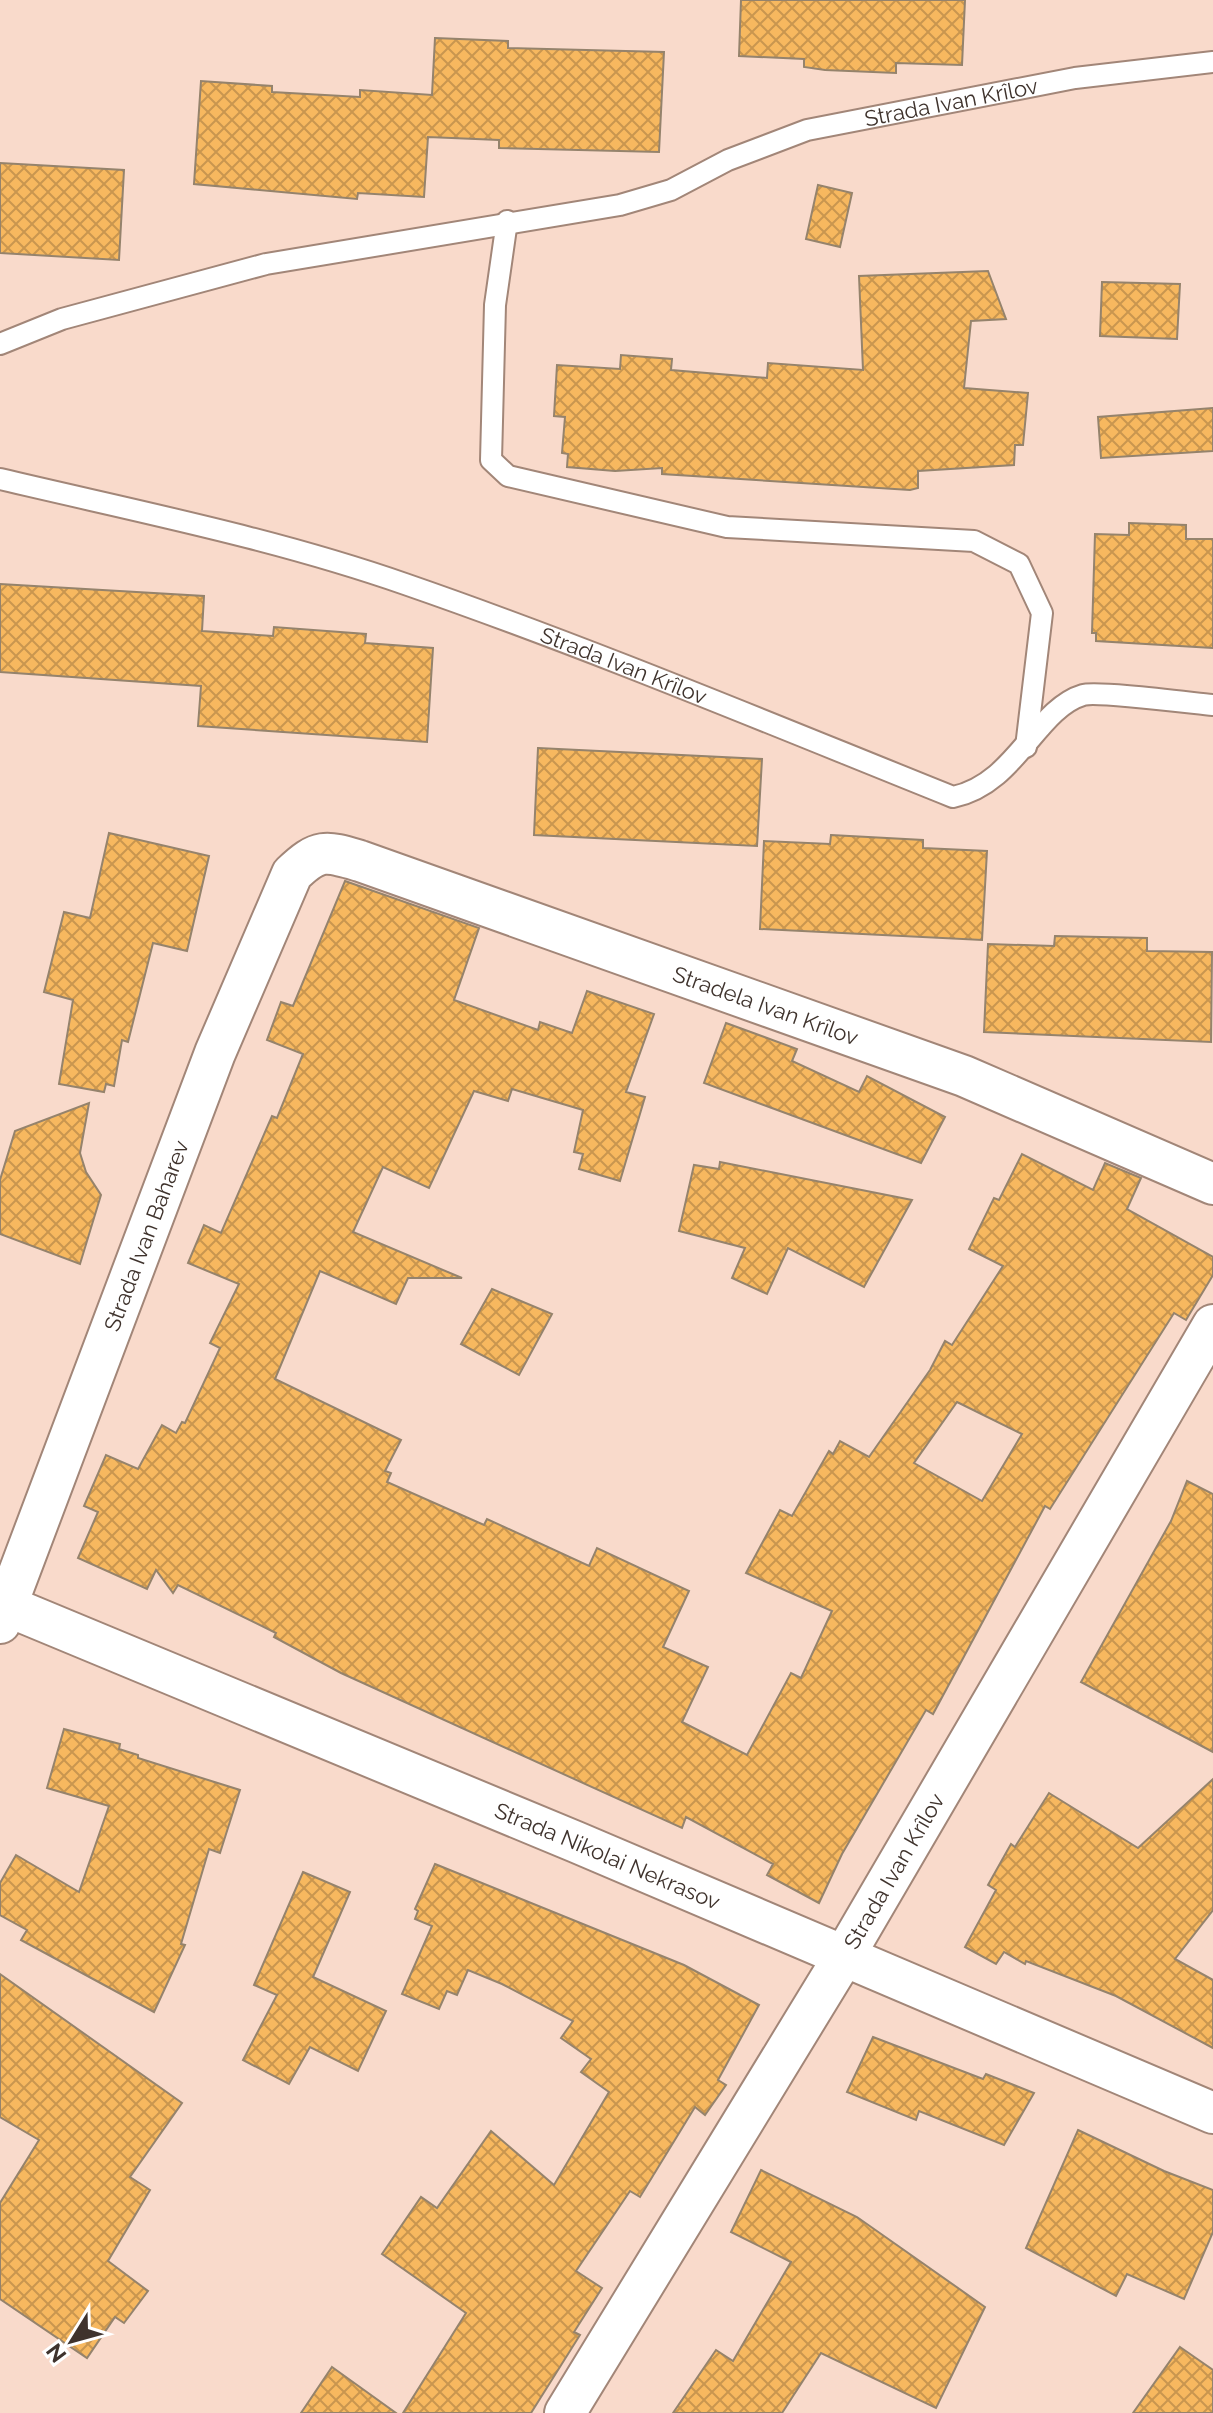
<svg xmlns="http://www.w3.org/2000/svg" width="1213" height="2413" font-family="Raleway,sans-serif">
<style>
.building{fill:url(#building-cross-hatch);stroke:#95836c;stroke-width:2;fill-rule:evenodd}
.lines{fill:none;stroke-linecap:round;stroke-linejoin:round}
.lane-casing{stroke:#a28678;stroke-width:24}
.street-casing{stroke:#a28678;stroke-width:44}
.lane{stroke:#fff;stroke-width:20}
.street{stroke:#fff;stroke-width:40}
.labels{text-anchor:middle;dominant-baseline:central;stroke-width:7;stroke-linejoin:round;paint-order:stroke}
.street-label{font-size:22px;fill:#3f332d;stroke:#fff}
</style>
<defs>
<pattern id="building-cross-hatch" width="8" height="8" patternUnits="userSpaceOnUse" patternTransform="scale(2)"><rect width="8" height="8" fill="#f7b85f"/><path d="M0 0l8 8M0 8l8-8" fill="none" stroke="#c9964f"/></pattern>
</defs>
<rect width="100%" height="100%" fill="#f9dacb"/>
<g class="building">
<path d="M741,0H965L962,65L896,63V73L825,70L804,67V59L739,56Z"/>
<path d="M435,38L508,41V48L664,52L659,152L499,148V140L428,137L424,197L358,193L357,199L194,184L201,81L272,86V92L360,97V90L432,95Z"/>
<path d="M0,163L124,170L119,260L0,253Z"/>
<path d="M818,185L852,193L840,247L806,239Z"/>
<path d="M988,271L1006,319L971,321L964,388L1028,393L1023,445H1015L1014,465L918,471V488L910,490L662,474V468L615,471L567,467L568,454L562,453L565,417L554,416L557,365L620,369L621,355L672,359L671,370L767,378L768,363L863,370L859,276Z"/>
<path d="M1102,282L1180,284L1177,339L1100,336Z"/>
<path d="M1213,408V451L1101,458L1098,417Z"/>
<path d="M1129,523L1186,525V539H1213V648L1096,641V633H1092L1095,534L1129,535Z"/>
<path d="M0,584L204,596L202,631L273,636L274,627L366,634L365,643L433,648L427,742L198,726L201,686L0,672Z"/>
<path d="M538,748L762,759L757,846L534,835Z"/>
<path d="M109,833L209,856L187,951L153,943L128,1042L122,1040L114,1086L106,1084L104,1092L59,1084L73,1000L44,992L64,912L90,918Z"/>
<path d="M831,835L923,840V848L987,851L982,940L760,929L764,841L830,844Z"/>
<path d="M345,881L479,928L454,1000L538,1030L540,1022L572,1033L587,991L654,1014L626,1092L645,1097L620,1181L579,1169L583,1154L574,1152L583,1110L512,1089L508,1101L474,1091L429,1188L383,1167L353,1232L462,1278H408L396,1304L320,1271L275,1379L401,1440L385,1471L391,1473L387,1482L484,1525L487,1519L589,1566L597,1548L689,1591L663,1647L708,1667L682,1722L747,1755L791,1673L801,1678L832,1611L746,1573L780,1510L792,1516L829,1451L833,1454L840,1441L869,1457L930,1370L945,1341L952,1345L1003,1266L969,1249L994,1198L999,1200L1022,1154L1093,1190L1105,1163L1141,1178L1127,1209L1213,1257V1275L1186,1320L1174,1313L1050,1509L1045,1506L933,1714L926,1710L842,1854L819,1903L767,1875L773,1864L686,1817L682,1828L341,1673L274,1637L276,1633L178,1585L173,1593L156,1570L147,1589L78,1558L98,1512L84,1506L106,1455L138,1469L162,1425L176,1433L182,1422L185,1423L220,1348L210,1343L239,1284L188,1263L204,1225L221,1233L272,1116L277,1118L303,1054L267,1040L281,1002L293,1006ZM957,1402L1022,1434L982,1501L914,1463Z"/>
<path d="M1055,936L1147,938V951L1212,952L1211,1042L984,1032L988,944L1054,946Z"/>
<path d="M726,1023L797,1049L792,1061L859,1092L867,1076L945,1117L921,1163L704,1083Z"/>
<path d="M89,1103L80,1153L86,1172L101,1195L80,1264L0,1234V1180L15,1131Z"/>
<path d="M720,1162L912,1200L864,1287L788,1248L767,1294L732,1278L745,1248L679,1231L694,1165L719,1169Z"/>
<path d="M492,1289L552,1314L519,1375L461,1344Z"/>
<path d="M1187,1481L1213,1494V1752L1081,1682L1171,1521Z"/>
<path d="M64,1729L120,1744L119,1749L138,1755V1758L240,1790L220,1853L209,1849L181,1944L185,1945L154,2012L21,1940L27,1930L0,1915V1883L16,1855L79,1892L109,1806L47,1788Z"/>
<path d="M1213,1779V1910L1175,1959L1213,1980V2048L1116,1996L1026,1961L1025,1964L1004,1952L996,1964L965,1947L996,1890L988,1885L1011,1844L1015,1847L1049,1793L1138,1848Z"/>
<path d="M435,1864L684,1965L759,2005L718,2080L726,2085L705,2115L695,2107L640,2197L630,2191L576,2271L602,2288L574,2332L580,2335L531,2413H403L466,2313L382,2254L421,2197L437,2208L491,2131L554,2185L609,2092L581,2072L591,2059L561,2038L573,2021L502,1984L468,1970L457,1995L447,1991L439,2009L402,1994L432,1926L415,1919L418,1911L415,1909Z"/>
<path d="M303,1872L350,1892L313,1977L386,2011L358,2071L310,2047L289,2084L243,2060L277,1995L254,1985Z"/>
<path d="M0,1974L182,2103L130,2177L150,2190L108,2261L148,2291L124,2323L115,2317L87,2358L0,2299V2203L39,2140L0,2117Z"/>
<path d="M873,2037L983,2079L986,2074L1034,2093L1004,2145L919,2111L916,2120L847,2092Z"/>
<path d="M1078,2130L1164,2171L1213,2190V2232L1184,2299L1127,2274L1116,2296L1026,2248Z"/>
<path d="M761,2170L857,2217L985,2307L936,2408L821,2353L782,2413H673L716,2350L733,2361L791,2262L731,2232Z"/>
<path d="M1180,2347L1213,2370V2413H1133Z"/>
<path d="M332,2367L396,2413H301Z"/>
</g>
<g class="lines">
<g class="lane-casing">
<g id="lane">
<path d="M507,221L495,305L491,460L508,476L727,527L974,541L1019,564L1042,613L1026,747"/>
<path id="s1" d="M0,344L62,319L266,264L620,205L671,190L728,160L807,130L1075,78L1213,62"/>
<path id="s2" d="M0,479C135,511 273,538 405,584C590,648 771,724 953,797C1016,784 1036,709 1083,695C1097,691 1192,703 1213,705"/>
</g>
</g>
<g class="street-casing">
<g id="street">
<path id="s3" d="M0,1603L576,1842L1213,2113"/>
<path id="s4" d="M0,1623L215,1053L292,874C319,848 326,851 360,861L964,1076L1213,1184"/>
<path id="s5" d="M565,2413L843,1958L1213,1325"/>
</g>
</g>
<use href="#lane" class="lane"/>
<use href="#street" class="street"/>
</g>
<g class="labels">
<g class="street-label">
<text stroke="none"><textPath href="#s1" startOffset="986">Strada Ivan Krîlov</textPath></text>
<text stroke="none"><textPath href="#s2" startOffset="652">Strada Ivan Krîlov</textPath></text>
<text stroke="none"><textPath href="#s4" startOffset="1310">Stradela Ivan Krîlov</textPath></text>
<text stroke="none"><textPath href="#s4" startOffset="414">Strada Ivan Baharev</textPath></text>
<text stroke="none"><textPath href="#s3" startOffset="658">Strada Nikolai Nekrasov</textPath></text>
<text stroke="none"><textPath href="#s5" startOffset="634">Strada Ivan Krîlov</textPath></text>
</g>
</g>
<g transform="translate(72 2341) rotate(233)" stroke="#ffffff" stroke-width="6" paint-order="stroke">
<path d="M0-6L14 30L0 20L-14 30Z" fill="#3f332d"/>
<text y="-12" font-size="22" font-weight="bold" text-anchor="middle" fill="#3f332d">N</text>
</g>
</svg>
